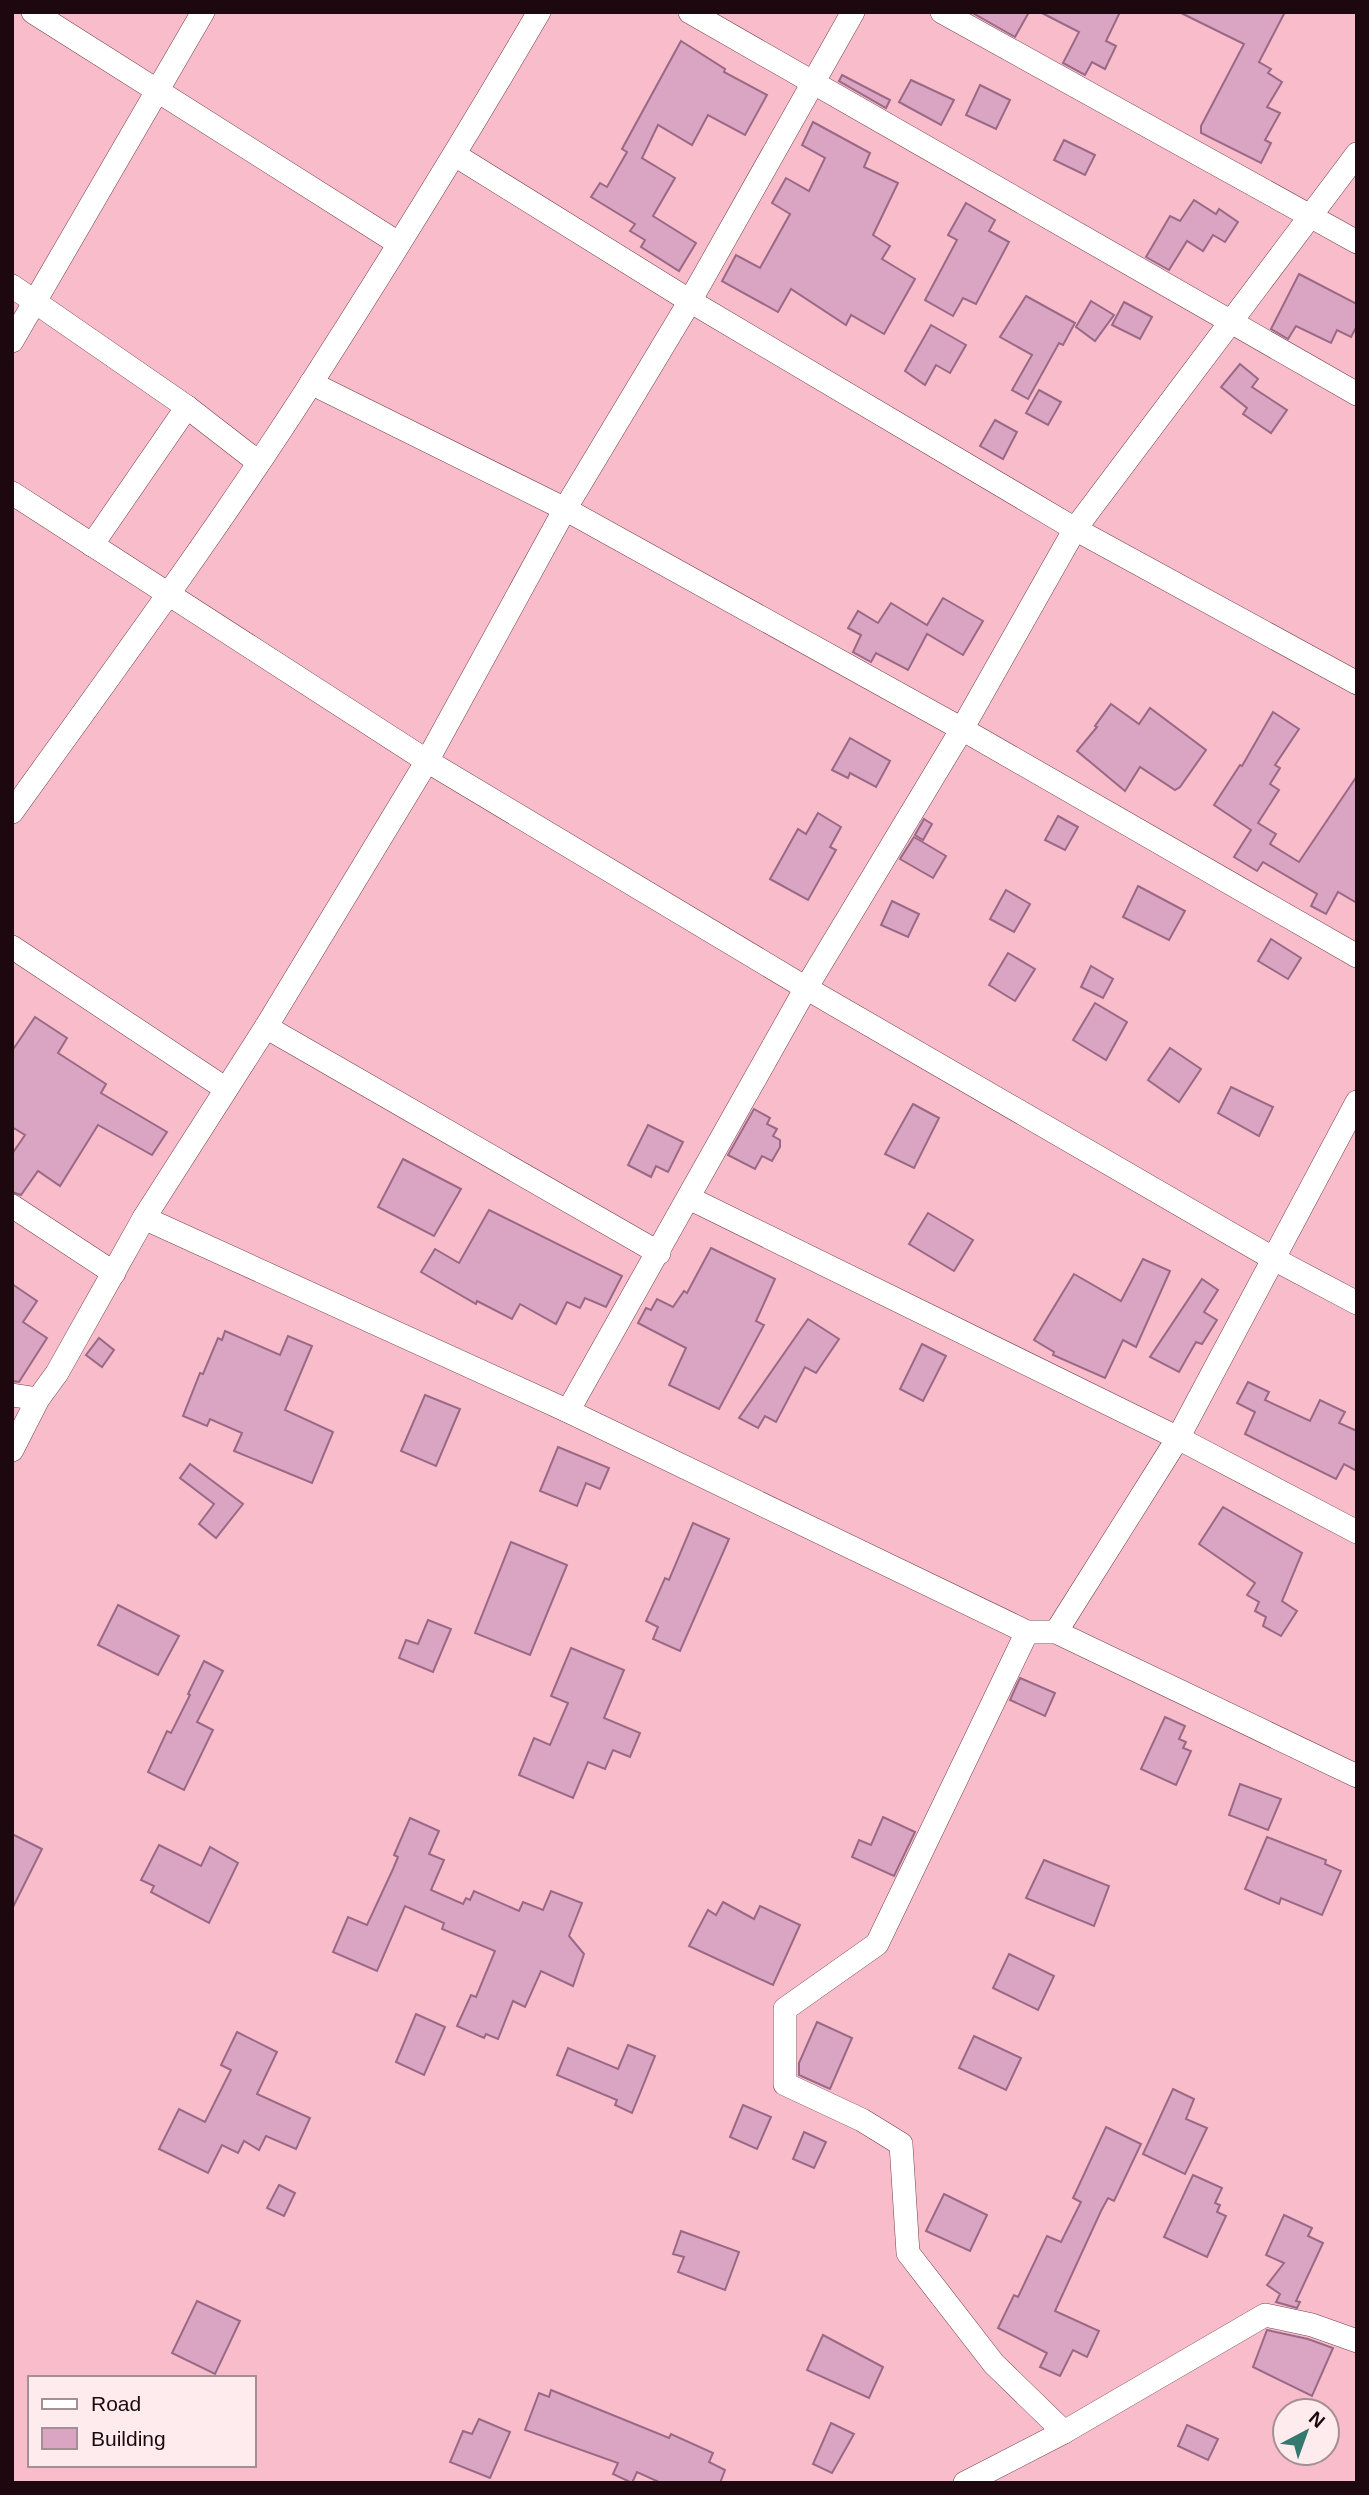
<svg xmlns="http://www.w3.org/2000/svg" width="1369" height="2495" font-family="Arial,sans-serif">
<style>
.building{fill:#d9a5c2;stroke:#9a6985;stroke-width:2}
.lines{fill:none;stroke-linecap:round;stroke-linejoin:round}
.street-casing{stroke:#73404d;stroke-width:24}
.street{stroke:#fff;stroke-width:23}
</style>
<rect width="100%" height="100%" fill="#f9bcca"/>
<g class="building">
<path d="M971,12H1029L1015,37Z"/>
<path d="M1040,12H1120L1106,41L1116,46L1105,69L1092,62L1085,75L1063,63L1079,32Z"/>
<path d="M1179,12H1285L1259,62L1271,69L1268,73L1282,82L1267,107L1280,113L1265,140L1271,143L1261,163L1201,133V126L1244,44Z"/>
<path d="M681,41L725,69L724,72L767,95L745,135L708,115L692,145L658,125L642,158L675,178L653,216L696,243L679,271L641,247L645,240L630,231L635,224L591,197L600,183L607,187L627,152L622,149Z"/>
<path d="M842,75L890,100L886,108L839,81Z"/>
<path d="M911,80L954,100L941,125L899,102Z"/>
<path d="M980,85L1010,100L996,129L966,115Z"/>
<path d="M813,122L870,153L864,167L898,183L873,235L890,246L882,259L915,279L884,334L851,315L846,325L791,289L778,312L722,281L736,255L760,268L790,214L772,203L786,178L809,191L825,158L802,145Z"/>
<path d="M1064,140L1095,155L1085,175L1054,160Z"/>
<path d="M1194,200L1216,214L1219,209L1238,222L1225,242L1213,235L1203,251L1187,241L1169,270L1146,257L1170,216L1180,221Z"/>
<path d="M966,203L995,220L989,231L1009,242L976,304L963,298L953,316L925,300L957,240L948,235Z"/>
<path d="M1299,274L1357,304V326L1351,337L1337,330L1331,343L1296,326L1288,339L1271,329Z"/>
<path d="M1026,296L1075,323L1063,345L1059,343L1028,399L1012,390L1032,355L1000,337Z"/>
<path d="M1091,301L1114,315L1095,341L1076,327Z"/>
<path d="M1124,302L1152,317L1140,339L1112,325Z"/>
<path d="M931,325L966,345L950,373L936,365L925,385L905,371Z"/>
<path d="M1240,364L1258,379L1252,387L1287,410L1271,433L1243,414L1247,408L1221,387Z"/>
<path d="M1039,390L1061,402L1048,425L1026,413Z"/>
<path d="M995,420L1017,432L1003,459L980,446Z"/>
<path d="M943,598L983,621L963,655L927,634L908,670L876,653L871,662L853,652L861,635L848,628L858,611L878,623L891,603L927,625Z"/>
<path d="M1111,704L1139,724L1150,708L1206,750L1180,787L1175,790L1140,767L1125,791L1077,751L1097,727L1095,726Z"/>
<path d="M1273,712L1299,729L1275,765L1280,768L1270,784L1279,790L1258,823L1276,834L1270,844L1299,862L1357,776V903L1338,892L1326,914L1311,906L1317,894L1263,862L1257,871L1234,857L1251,830L1214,805L1240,765L1242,766Z"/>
<path d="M850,738L890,761L876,787L850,773L848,778L832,770Z"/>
<path d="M818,813L841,827L830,847L836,850L808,900L770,879L798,829L806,834Z"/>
<path d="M1058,816L1078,827L1065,850L1045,840Z"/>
<path d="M924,819L932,824L923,840L915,835Z"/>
<path d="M914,837L946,856L933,878L900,859Z"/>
<path d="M1138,886L1185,911L1169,940L1123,917Z"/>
<path d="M1006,890L1030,904L1014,932L990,919Z"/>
<path d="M892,901L919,914L908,937L881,925Z"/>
<path d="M1271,939L1301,958L1288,979L1258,961Z"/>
<path d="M1008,953L1035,969L1015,1001L989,985Z"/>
<path d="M1091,966L1113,979L1103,998L1081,987Z"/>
<path d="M1095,1003L1127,1022L1106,1060L1073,1040Z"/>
<path d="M35,1017L67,1038L58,1053L106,1084L101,1093L167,1132L152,1155L98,1125L60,1186L38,1171L21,1195L12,1192V1154L25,1135L12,1127V1051Z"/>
<path d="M1170,1048L1201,1069L1179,1102L1148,1080Z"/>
<path d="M1231,1087L1273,1107L1259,1136L1218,1113Z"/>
<path d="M913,1104L939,1118L914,1168L885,1154Z"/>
<path d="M754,1109L770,1118L767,1124L777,1129L773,1136L780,1140V1147L772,1161L762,1156L755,1169L728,1155Z"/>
<path d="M648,1125L683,1142L668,1172L656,1166L651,1177L628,1165Z"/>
<path d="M403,1159L461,1189L434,1236L378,1207Z"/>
<path d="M489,1210L622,1276L606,1307L585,1298L580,1308L567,1302L556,1324L520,1304L512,1319L477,1301L476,1304L421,1272L435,1249L459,1263Z"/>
<path d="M928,1213L973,1240L954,1271L909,1244Z"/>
<path d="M711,1248L775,1279L756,1321L764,1325L719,1409L669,1385L686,1348L638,1323L646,1308L651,1310L657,1299L673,1307L684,1291L687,1293Z"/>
<path d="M1143,1259L1170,1271L1136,1347L1123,1340L1105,1378L1053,1355L1054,1352L1034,1340L1074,1274L1121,1301Z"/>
<path d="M1202,1279L1218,1290L1204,1312L1217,1320L1202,1344L1196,1342L1179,1372L1150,1357Z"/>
<path d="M12,1284L37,1301L23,1322L47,1338L19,1382L12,1381Z"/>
<path d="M808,1319L839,1339L816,1373L805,1367L776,1422L765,1416L758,1428L739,1418Z"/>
<path d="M225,1331L280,1355L288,1336L312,1346L285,1410L333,1432L312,1483L234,1451L242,1433L210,1419L207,1426L183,1416L200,1373L203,1374L218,1338L222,1340Z"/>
<path d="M99,1338L114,1350L102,1367L86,1355Z"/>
<path d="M922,1344L946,1356L923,1401L900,1389Z"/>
<path d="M1248,1382L1269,1392L1265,1400L1310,1421L1320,1400L1345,1412L1339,1423L1357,1431V1471L1344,1464L1336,1479L1245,1434L1255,1412L1237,1403Z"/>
<path d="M425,1395L460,1409L436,1466L401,1451Z"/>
<path d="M558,1447L609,1468L600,1489L586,1483L577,1506L540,1491Z"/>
<path d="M190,1464L243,1504L216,1538L199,1524L214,1504L180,1478Z"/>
<path d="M1223,1507L1302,1553L1282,1601L1297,1611L1281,1636L1263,1626L1266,1617L1255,1611L1259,1602L1247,1595L1255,1583L1199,1544Z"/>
<path d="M693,1523L729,1539L680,1651L653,1639L658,1627L646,1621L665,1578L669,1580Z"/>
<path d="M511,1542L567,1565L530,1655L475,1633Z"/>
<path d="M118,1605L179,1636L158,1675L98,1645Z"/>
<path d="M428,1620L451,1629L433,1672L399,1658L406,1640L418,1644Z"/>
<path d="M571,1648L624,1670L604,1718L640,1733L630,1757L613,1750L605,1769L588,1762L573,1798L519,1775L534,1738L550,1745L568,1703L551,1696Z"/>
<path d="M204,1661L223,1671L197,1722L213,1730L184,1790L148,1772L167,1731L171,1733L190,1695L188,1694Z"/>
<path d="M1020,1678L1055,1693L1045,1716L1010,1700Z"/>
<path d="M1165,1717L1185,1726L1179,1739L1186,1742L1183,1748L1191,1751L1176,1785L1141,1769Z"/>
<path d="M1240,1784L1281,1799L1268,1830L1229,1815Z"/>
<path d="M883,1817L915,1832L894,1876L852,1857L859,1840L871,1845Z"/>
<path d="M410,1818L439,1831L429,1854L444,1860L431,1890L463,1904L466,1898L470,1900L474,1891L519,1911L523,1902L543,1910L551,1891L582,1903L569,1936L584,1954L573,1986L541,1971L525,2007L513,2001L498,2039L486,2034L484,2038L457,2026L471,1995L476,1997L495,1951L442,1929L444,1923L405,1906L377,1971L333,1952L348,1917L367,1925L393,1869L398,1857L394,1855Z"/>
<path d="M12,1834L42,1849L12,1909Z"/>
<path d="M1267,1837L1326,1860L1325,1864L1341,1871L1322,1915L1281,1898L1279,1904L1245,1889Z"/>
<path d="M159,1845L201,1866L210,1847L238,1863L209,1923L151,1892L154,1886L141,1880Z"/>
<path d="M1044,1860L1109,1886L1094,1926L1026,1898Z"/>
<path d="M723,1902L754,1919L760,1906L800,1925L773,1985L689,1946L708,1910L716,1915Z"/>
<path d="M1009,1954L1054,1976L1038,2010L993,1988Z"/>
<path d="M416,2014L445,2027L424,2075L396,2062Z"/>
<path d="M817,2022L852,2038L830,2089L799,2075V2063Z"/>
<path d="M237,2032L277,2052L257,2094L310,2118L296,2149L266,2136L259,2150L244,2141L238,2153L222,2145L208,2173L159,2149L179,2109L205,2122L231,2070L221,2065Z"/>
<path d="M974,2036L1021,2058L1006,2090L959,2068Z"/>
<path d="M628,2045L655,2056L632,2113L615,2105L617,2100L557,2075L568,2048L618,2069Z"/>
<path d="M1173,2089L1194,2099L1186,2119L1207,2128L1185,2174L1143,2154Z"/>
<path d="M743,2105L771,2117L757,2149L730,2137Z"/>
<path d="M1106,2127L1141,2144L1114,2201L1108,2198L1101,2211L1055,2311L1099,2331L1087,2357L1073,2350L1060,2376L1040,2367L1047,2353L998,2328L1014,2295L1018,2297L1047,2236L1061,2242L1081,2202L1073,2198Z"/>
<path d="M804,2132L826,2142L814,2168L793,2159Z"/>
<path d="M1193,2175L1222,2188L1215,2203L1220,2205L1217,2212L1226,2216L1207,2257L1164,2237Z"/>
<path d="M279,2185L295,2193L284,2216L267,2208Z"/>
<path d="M944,2194L987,2215L970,2251L926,2231Z"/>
<path d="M1284,2215L1312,2228L1308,2236L1323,2243L1296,2301L1300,2302L1297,2308L1276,2302L1280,2294L1267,2285L1284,2263L1266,2255Z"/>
<path d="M681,2231L739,2252L725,2290L678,2272L684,2257L673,2254Z"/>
<path d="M197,2301L240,2321L215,2374L172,2353Z"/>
<path d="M1267,2330L1308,2339L1333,2348L1312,2396L1253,2367Z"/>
<path d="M823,2335L883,2367L869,2398L807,2370Z"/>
<path d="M551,2390L669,2438L671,2434L713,2453L709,2462L725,2470L720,2483H661L637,2472L632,2483L613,2474L618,2463L525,2430L539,2393L549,2397Z"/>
<path d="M479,2419L510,2432L490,2478L450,2462L463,2431L472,2434Z"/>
<path d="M831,2423L854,2434L832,2473L813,2464Z"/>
<path d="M1187,2425L1218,2439L1208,2460L1178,2446Z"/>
</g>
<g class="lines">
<g class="street-casing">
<g id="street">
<path d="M33,12L398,243"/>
<path d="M690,12L1357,394"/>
<path d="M942,12L1357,242"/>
<path d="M455,155L690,301L1075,529L1357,683"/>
<path d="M12,286L187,407L258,462"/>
<path d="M12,341L203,12"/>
<path d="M311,383L565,509L962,729L1357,956"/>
<path d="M12,493L427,761L806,988L1274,1259L1357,1303"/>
<path d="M92,545L187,407"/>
<path d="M12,812C114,670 218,529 312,382C390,260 466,137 539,12"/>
<path d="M12,947L226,1089"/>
<path d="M266,1027L659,1253"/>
<path d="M689,1198L1178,1438L1357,1532"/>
<path d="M12,1206L114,1273"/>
<path d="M144,1218L568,1411L1027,1632H1056L1357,1776"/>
<path d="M12,1395L38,1399"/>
<path d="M568,1411L806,988L962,729L1075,529L1357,154"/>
<path d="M12,1450L38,1399L57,1373L144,1218L266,1027L427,761L565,509L690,301L853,12"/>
<path d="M1027,1632L877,1944L785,2009V2084L862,2120L901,2144L908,2253L994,2364L1064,2432L1265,2315L1312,2325L1357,2341"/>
<path d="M1056,1632L1178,1438L1357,1102"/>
<path d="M965,2483L1064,2432"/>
</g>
</g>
<use href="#street" class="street"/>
</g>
<rect width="1369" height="2495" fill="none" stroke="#1c080e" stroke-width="28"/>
<rect x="28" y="2376" width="228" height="91" fill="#feebee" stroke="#a49094" stroke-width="2"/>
<rect x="42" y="2399" width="35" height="10" fill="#ffffff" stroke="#a49094" stroke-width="2"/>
<text x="91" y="2411" font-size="21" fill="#1c080e">Road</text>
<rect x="42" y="2428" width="35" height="21" fill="#d9a5c2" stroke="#a49094" stroke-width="2"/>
<text x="91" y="2446" font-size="21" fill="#1c080e">Building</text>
<g transform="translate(1306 2432) rotate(41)"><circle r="33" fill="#feebee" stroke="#a49094" stroke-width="2"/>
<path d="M0-5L12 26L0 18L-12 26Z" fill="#337970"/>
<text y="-10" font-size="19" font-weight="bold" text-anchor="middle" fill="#1c080e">N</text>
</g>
</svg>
